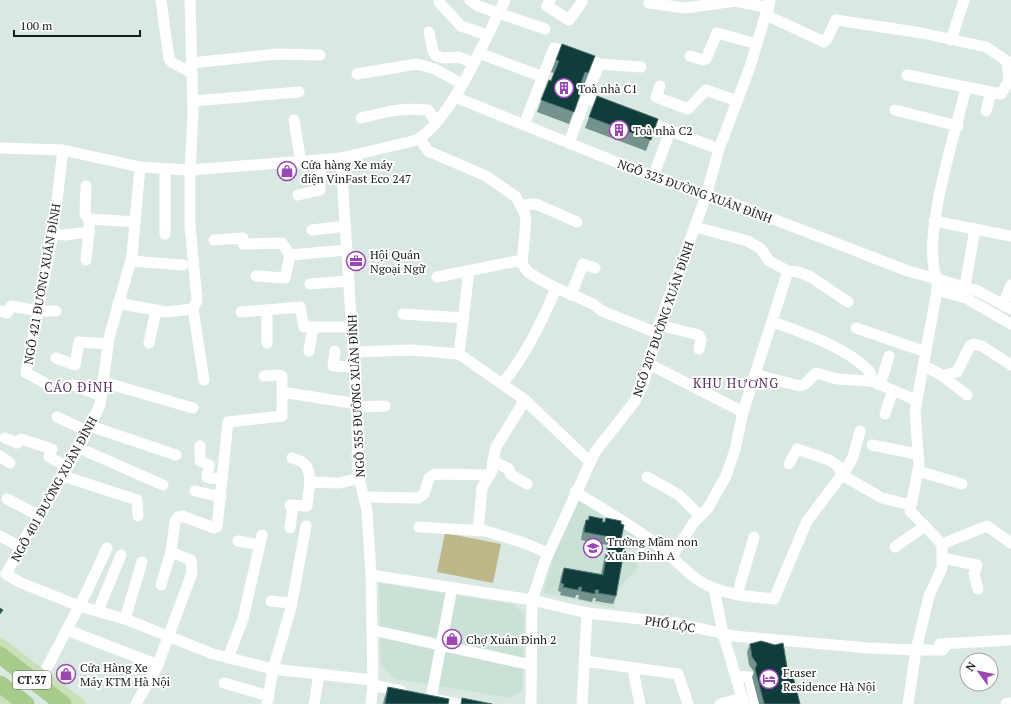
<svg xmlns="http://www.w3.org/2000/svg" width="1011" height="704" font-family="'PT Serif',serif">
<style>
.built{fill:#c9e2d5}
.green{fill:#bdb78a}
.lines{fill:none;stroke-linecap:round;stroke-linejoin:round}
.minor{stroke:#fff;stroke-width:11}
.major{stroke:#cae0b9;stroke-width:14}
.highway{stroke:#a6cb8b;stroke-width:17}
.wall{fill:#74938e}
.building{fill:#0f3d3c;stroke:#4c716e}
.labels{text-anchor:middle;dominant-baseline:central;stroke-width:4;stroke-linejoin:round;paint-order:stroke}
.shield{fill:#fff;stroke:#5b5f5d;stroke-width:1}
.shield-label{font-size:11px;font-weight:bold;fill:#151b18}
.poi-label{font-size:12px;fill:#151b18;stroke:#fff;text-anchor:start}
.street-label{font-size:12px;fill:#151b18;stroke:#fff}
.neighbourhood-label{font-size:13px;letter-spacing:1px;fill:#592f64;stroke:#fff}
</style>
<rect width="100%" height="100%" fill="#d9e9e1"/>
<g class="built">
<path d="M578,499L637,538L626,554L639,566L619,588L614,608L543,593L558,541Z"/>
<path d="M379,583L513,604L524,614L522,691L510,698L395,679L381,665Z"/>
</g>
<path class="green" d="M445,533L501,544L493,583L437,572Z"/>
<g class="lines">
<g class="minor">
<path d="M161,0L169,59L173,63L192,73"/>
<path d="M190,0L193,114L190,170V226L197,300L193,309L204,380"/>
<path d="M470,0L478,6L545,29"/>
<path d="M550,0L547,6L569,20L582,2"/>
<path d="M439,2L461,26L487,35"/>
<path d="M649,3L685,8L735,1L769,8"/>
<path d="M766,15L824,42L827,39L836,20L922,33L986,47L1007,61L1009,81L1001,94L966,87C956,133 920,238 937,279L978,291L1011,309"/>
<path d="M429,32L433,51L436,56L444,58L459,57L473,63"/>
<path d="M951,40L964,0"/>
<path d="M479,53L543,77"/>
<path d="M690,56L703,60L706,59L717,33L757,44"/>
<path d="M191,63L277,54L320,55"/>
<path d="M357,74L417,64L435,69L462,84"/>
<path d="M907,75L966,87"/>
<path d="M660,86L656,97L688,109L706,90L737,101"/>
<path d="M455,97L653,177L737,205L908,271L937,279V290L915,411L919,465L910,511L942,544V568L929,596L916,650H943L947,643"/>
<path d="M586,98L608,107"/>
<path d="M193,101L299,92"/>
<path d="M895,110L958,126"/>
<path d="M986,111L991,92"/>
<path d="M361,118C386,112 402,107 428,110L436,122"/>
<path d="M294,120L301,163"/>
<path d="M642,120L711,146"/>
<path d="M524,125L554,48L599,64L641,67"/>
<path d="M420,139L428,151L486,176L516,197L524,212L526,220L522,264L529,273L552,286L593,304L602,311L657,333"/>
<path d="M569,143L599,64"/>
<path d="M0,148L63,150L140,167L190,170L341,158L409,142C412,141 417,140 420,138C454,114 486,38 505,0"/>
<path d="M341,158L357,414L358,474L367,510L371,575L373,685L401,691"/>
<path d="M140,167L132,256L109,338L100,405L81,444L40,516L28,533L6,574L19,582L79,606L125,619L213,654L273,669L372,680"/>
<path d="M165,169V234"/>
<path d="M653,177L670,131"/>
<path d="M86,186L85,214L89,219V232L86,260"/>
<path d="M298,195L320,190V160"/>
<path d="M521,205L536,204L577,222"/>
<path d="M89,219L135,222"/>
<path d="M934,221L1011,236"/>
<path d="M695,227L748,241L761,249L769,261L788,271L798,272L811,277L848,302"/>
<path d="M312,230L346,226"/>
<path d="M53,234L65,235L89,232"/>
<path d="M214,240L243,238V244L282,243L290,255L285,278L256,276"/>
<path d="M290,255L347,250"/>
<path d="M131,261L183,265"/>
<path d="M437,277L522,260"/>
<path d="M310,284L349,281"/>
<path d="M965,286L975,229"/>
<path d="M937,290L966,298L1011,324"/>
<path d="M571,295L583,264L595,268"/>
<path d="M118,303L165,312L193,309"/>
<path d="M1003,305L1011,285"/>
<path d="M267,310V343"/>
<path d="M0,311L7,313L11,306L39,311H56"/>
<path d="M241,312L300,307L304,327H352"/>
<path d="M403,314L464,318"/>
<path d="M773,322C803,333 847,347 870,372L871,381"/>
<path d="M659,325L699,335L701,340L699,349"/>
<path d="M856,328L926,352"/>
<path d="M149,343L156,310"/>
<path d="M309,351L313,327"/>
<path d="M335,351L333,366L355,367"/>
<path d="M354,352L412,350L459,354L525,400L590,462"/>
<path d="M459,354L469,271"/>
<path d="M56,358L75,365L79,342L108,344"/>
<path d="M649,364L743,412"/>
<path d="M924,366L940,374L967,395"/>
<path d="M756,375L800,386L805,384L816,373L837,379L871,381L916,400"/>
<path d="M946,378L948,374L957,372L970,346L974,344L982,346L1011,365"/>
<path d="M103,382L193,408"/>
<path d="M45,383L26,373L53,234L63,150"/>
<path d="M503,383C526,355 542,322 556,288"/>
<path d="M73,385L101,396"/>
<path d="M880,385L889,356"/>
<path d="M282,392L357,404"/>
<path d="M357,407L385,406"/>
<path d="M885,414L893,390"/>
<path d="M57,417L87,431"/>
<path d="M90,426L176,455"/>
<path d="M5,438L17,443L21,439L52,449L49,457L68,467"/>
<path d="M872,445L917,454"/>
<path d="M200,446V461L209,465L207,477L210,478L222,479"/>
<path d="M79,448L163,485"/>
<path d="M0,456L10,463"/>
<path d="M292,458C307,462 309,467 310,482L340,483L359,478"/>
<path d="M493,461L509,469L510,474L527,484"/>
<path d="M789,464L797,449L829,460L838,466L842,475L882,498L911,505"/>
<path d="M918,471L962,484"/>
<path d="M63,476L137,500L138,516"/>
<path d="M647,477L679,495L700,516"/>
<path d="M195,491L221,497"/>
<path d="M575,492C604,509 634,527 660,547C677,560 691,579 711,587C731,595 752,597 774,599L807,521L847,468L853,457L860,431"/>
<path d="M364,497L418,498L424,494L429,478L435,474L490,475"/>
<path d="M7,499L40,516"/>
<path d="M290,505L307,506L310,482"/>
<path d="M419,527L486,531L524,543L548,553"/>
<path d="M290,528L293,505"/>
<path d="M478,531L482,488L492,471L493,461L496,447L525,400"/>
<path d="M0,536L20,547"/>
<path d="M238,541L260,545"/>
<path d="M942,544L987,526L1011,543"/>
<path d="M895,547L925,526"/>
<path d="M672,556L695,521L708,508L726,476L735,450L743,412L788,271"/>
<path d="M942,558L977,565L974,574L978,589"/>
<path d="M371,575L532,600L587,613L677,623L733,636L868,648L916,650L908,704"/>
<path d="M161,585L171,552"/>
<path d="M714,588L723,634L744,704"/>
<path d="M737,595L754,537"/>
<path d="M271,601L291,603"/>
<path d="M98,611L121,555"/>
<path d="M125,619L142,562"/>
<path d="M67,630L158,665"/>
<path d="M372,630L531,665"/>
<path d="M940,644L1011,640"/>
<path d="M228,658L243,619L262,535"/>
<path d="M584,661L678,674L688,704"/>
<path d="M633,670L640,704"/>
<path d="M736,676L749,677L756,704"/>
<path d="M42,677L86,593L107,548"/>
<path d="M224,683L269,696"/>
<path d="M431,698L452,588"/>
<path d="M433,699L458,704"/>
<path d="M136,704L157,667L192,573L191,560L171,552L175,522L178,517L182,516L214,528L217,527L228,422L282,416V376L278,375L264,376"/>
<path d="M267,704L273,669L291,608L306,526"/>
<path d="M314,704L319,675"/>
<path d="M371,704L373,685"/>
<path d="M531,704L532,600L545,561L595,452L635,401L644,382L659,325L706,196L719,149L750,67L770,0"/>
<path d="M582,704L587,613"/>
<path d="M720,704L743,698"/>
<path d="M1006,704L1011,703"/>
</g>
<g class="major">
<path d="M0,645L78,704"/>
<path d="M0,699L7,704"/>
</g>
<g class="highway">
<path d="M0,655L63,704"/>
<path d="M0,684L26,704"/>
</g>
</g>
<g class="wall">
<path d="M562,44L595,56L584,85L580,84L578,91L581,92L569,124L537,112L549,80L551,81L554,73L551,72Z"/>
<path d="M597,96L658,119L646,151L585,128Z"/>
<path d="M589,516L604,522L606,518L621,524V539L616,596L613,604L595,601L596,598H593L592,602L578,599L579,595H576L575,598L560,595L561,592L558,591L561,576L564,568L601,574L607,545L581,540L583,528L586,520H588Z"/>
<path d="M750,644L788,673L800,704H759L752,677L754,672L749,665L747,652Z"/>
<path d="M388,687L448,704H383L384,699Z"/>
</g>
<g class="building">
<path d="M562,44L595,56L588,73L585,72L578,91L581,92L574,112L541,100L549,80L551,81L559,61L556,60Z"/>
<path d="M597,96L658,119L651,140L589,117Z"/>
<path d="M589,516L603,519L602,522H605L606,518L621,521V524L624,525L621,539L626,540L616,596L598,593L599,590H595V594L581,591L582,587H579L578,590L563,587L564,584L561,583L564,568L603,575L610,537L584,532L586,520H589Z"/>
<path d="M0,608L3,610L0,614Z"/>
<path d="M761,641L775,645L783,643L788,673L793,676L800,704H765L764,703L755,669L757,664L752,657L750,644Z"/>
<path d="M388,687L449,699L448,704H385Z"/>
<path d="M462,698L492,704H461Z"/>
</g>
<defs>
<g id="building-ring" transform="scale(1)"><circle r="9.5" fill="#fff" stroke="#9c46b3" stroke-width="1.5"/><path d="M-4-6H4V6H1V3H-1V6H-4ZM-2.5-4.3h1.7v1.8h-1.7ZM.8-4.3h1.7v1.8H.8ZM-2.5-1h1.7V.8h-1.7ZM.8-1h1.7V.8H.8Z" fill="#9c46b3"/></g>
<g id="shop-ring" transform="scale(1)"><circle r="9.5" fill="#fff" stroke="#9c46b3" stroke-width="1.5"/><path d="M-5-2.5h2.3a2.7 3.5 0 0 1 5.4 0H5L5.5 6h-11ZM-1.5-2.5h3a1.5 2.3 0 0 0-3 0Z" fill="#9c46b3"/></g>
<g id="office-ring" transform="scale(1)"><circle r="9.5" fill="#fff" stroke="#9c46b3" stroke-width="1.5"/><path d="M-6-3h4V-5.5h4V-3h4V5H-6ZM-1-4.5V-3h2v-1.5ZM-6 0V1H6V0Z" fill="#9c46b3"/></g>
<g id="school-ring" transform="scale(1)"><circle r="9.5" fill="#fff" stroke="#9c46b3" stroke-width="1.5"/><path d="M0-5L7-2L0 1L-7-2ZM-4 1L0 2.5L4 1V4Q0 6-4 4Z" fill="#9c46b3"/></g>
<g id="hotel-ring" transform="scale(1)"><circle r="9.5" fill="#fff" stroke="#9c46b3" stroke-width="1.5"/><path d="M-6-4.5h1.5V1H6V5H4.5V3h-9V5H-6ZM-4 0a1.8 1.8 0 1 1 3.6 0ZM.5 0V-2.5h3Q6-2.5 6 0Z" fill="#9c46b3"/></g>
</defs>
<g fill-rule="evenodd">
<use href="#building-ring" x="564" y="88"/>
<use href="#building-ring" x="619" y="130"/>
<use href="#shop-ring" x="287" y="171"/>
<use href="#office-ring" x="356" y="261"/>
<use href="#school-ring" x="593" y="548"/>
<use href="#shop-ring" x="452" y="639"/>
<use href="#shop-ring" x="66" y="674"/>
<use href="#hotel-ring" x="769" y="679"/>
</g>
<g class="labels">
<rect class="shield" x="13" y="671" width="38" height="18" rx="3"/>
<g class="shield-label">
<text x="32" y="680">CT.37</text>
</g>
<g class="poi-label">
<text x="578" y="88">Toà nhà C1</text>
<text x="633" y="130">Toà nhà C2</text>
<text x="301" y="164">Cửa hàng Xe máy<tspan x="301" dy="14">điện VinFast Eco 247</tspan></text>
<text x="370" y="254">Hội Quán<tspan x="370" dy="14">Ngoại Ngữ</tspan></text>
<text x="607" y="541">Trường Mầm non<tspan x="607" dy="14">Xuân Đỉnh A</tspan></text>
<text x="466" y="639">Chợ Xuân Đỉnh 2</text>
<text x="80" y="667">Cửa Hàng Xe<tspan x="80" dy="14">Máy KTM Hà Nội</tspan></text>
<text x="783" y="672">Fraser<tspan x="783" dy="14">Residence Hà Nội</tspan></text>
</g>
<g class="street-label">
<text transform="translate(695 191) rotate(20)">NGÕ 323 ĐƯỜNG XUÂN ĐỈNH</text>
<text transform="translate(42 284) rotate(-80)">NGÕ 421 ĐƯỜNG XUÂN ĐỈNH</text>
<text transform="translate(663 319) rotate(-71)">NGÕ 207 ĐƯỜNG XUÂN ĐỈNH</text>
<text transform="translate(356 396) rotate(-93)">NGÕ 355 ĐƯỜNG XUÂN ĐỈNH</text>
<text transform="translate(54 489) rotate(-61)">NGÕ 401 ĐƯỜNG XUÂN ĐỈNH</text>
<text transform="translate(670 624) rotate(9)">PHỐ LỘC</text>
</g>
<g class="neighbourhood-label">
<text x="736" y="383">KHU HƯƠNG</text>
<text x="79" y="387">CÁO ĐỈNH</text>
</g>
</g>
<g transform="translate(979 672) rotate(303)"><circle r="19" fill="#ffffff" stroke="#a1a4a3"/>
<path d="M0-3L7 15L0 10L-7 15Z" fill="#9c46b3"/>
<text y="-6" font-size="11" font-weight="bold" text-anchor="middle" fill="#151b18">N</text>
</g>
<path d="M14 30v6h126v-6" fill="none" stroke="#151b18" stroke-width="2"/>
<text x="20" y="30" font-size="12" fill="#151b18" stroke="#ffffff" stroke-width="3" paint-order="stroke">100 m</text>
</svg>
